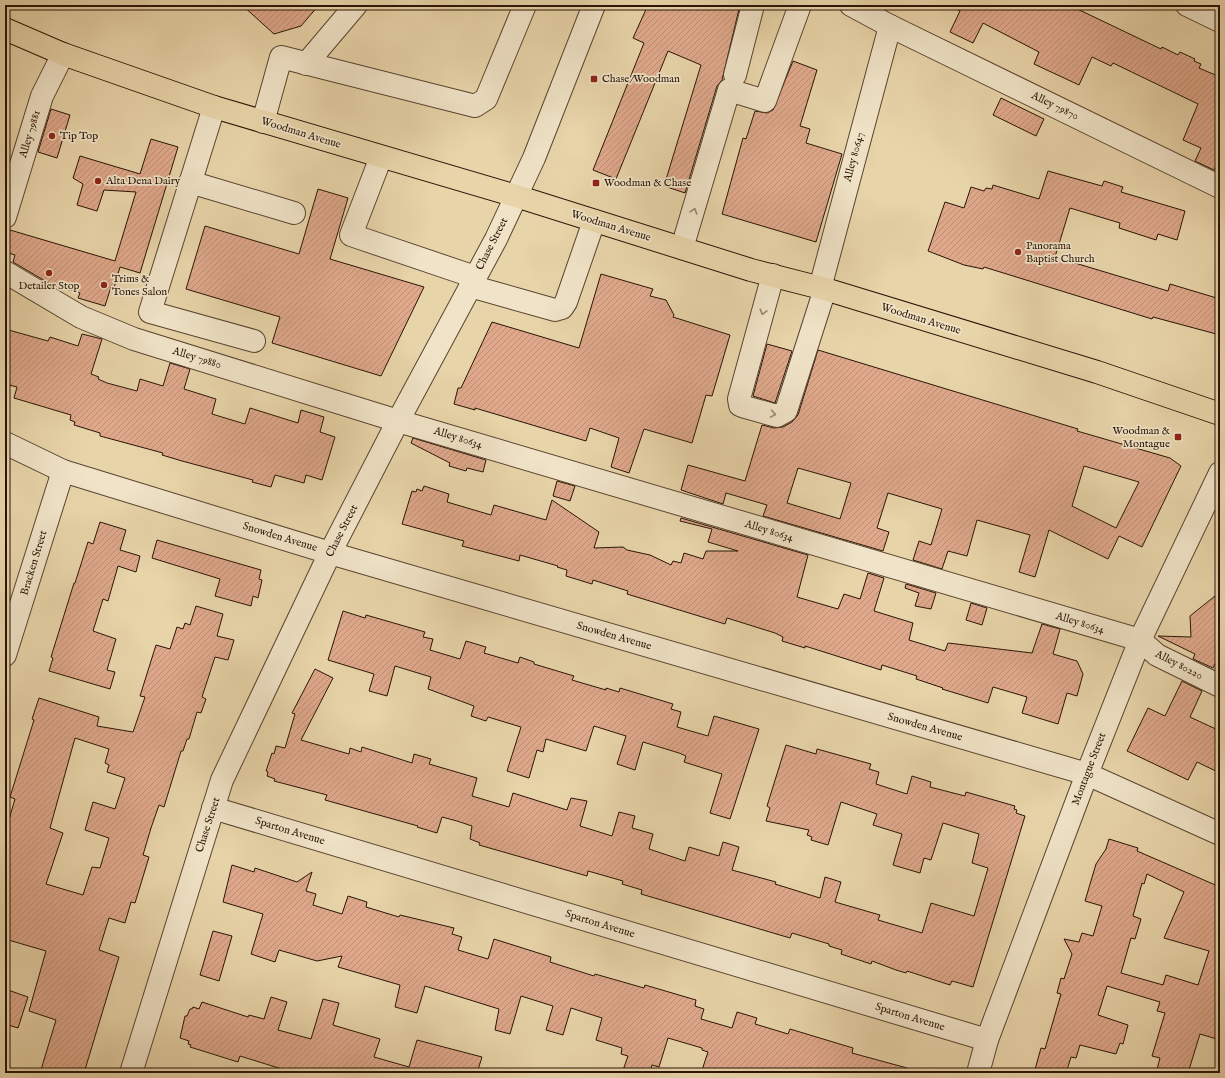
<svg xmlns="http://www.w3.org/2000/svg" width="1225" height="1078" font-family="'IM FELL English',serif">
<style>
.building{fill:url(#building-hatch);stroke:#291406;fill-rule:evenodd}
.lines{fill:none;stroke-linecap:round;stroke-linejoin:round}
.minor-casing{stroke:#59442f;stroke-width:24}
.major-casing{stroke:#291406;stroke-width:24}
.minor{stroke:#f0e3c7;stroke-width:22}
.major{stroke:#e8d4a9;stroke-width:22}
.oneway{stroke:#968670}
.poi-dot{fill:#8f2418;stroke:#f0e3c7;stroke-width:1.5}
.labels{text-anchor:middle;dominant-baseline:central;stroke-width:3.5;stroke-linejoin:round;paint-order:stroke}
.poi-label{font-size:11px;fill:#291406;stroke:#f0e3c7;text-anchor:start}
.street-label{font-size:11px;fill:#291406;stroke:#f0e3c7}
</style>
<defs>
<pattern id="building-hatch" width="6" height="6" patternUnits="userSpaceOnUse"><rect width="6" height="6" fill="#dfa88b"/><path d="M-1 1l2-2M0 6l6-6M5 7l2-2" fill="none" stroke="#bf9076"/></pattern>
</defs>
<rect width="100%" height="100%" fill="#e8d4a9"/>
<filter id="stains"><feTurbulence type="fractalNoise" baseFrequency=".005" numOctaves="4"/><feColorMatrix values="0 0 0 0 .2 0 0 0 0 .09 0 0 0 0 .02 0 0 0 .5 -.17"/></filter>
<radialGradient id="worn" r=".72"><stop offset=".6" stop-color="#630" stop-opacity="0"/><stop offset="1" stop-color="#630" stop-opacity=".3"/></radialGradient>
<g class="building">
<path d="M242,5H319L301,26L274,34Z"/>
<path d="M648,5H740L722,80L717,86L685,193L664,186L701,65L668,51L616,179L593,170L644,43L633,38Z"/>
<path d="M948,5H1069L1161,49L1162,47L1178,55L1180,52L1195,59L1194,61L1201,64L1199,68L1220,77V158L1214,170L1195,161L1201,148L1183,140L1198,104L1113,63L1111,66L1092,57L1079,85L1034,64L1039,52L983,23L973,43L950,32L960,11Z"/>
<path d="M793,61L817,70L800,126L810,129L806,143L842,154L816,242L722,214L743,138L746,139L755,111L767,113L773,110Z"/>
<path d="M1001,98L1044,119L1036,136L993,115Z"/>
<path d="M51,109L70,115L57,158L38,152Z"/>
<path d="M151,139L178,147L140,273L120,267L114,288L111,287L105,306L78,298L80,293L52,285L13,262L15,255L5,252L10,230L115,261L136,192L104,190L97,211L77,205L83,184L73,178L80,156L140,174Z"/>
<path d="M1048,171L1102,186L1104,181L1123,187L1121,192L1185,211L1177,240L1158,234L1156,240L1119,228L1120,223L1070,208L1055,257L1168,291L1170,284L1220,299V335L1153,317L1152,319L984,267L983,269L964,265L928,251L945,202L964,208L971,187L984,191L986,188L992,189L993,185L1039,199Z"/>
<path d="M318,189L348,198L330,259L424,287L381,376L272,343L280,317L186,289L205,226L299,254Z"/>
<path d="M601,274L653,289L650,296L666,300L674,315L673,317L730,335L712,396L706,395L692,443L644,429L629,473L611,467L619,438L590,428L586,441L475,408V410L454,404L458,388H461L492,322L579,348Z"/>
<path d="M5,329L48,341L50,337L78,346L82,334L102,339L91,374L99,377L98,379L107,383L137,391L140,379L163,386L170,363L190,369L184,389L216,399L212,414L245,424L250,408L298,423L301,410L324,417L320,432L335,437L322,480L306,475L304,483L275,475L271,487L252,482L253,480L182,461L162,455L163,453L100,436V433L74,425L75,422L70,420L71,415L14,398L17,387L5,384Z"/>
<path d="M767,344L792,351L775,403L753,396Z"/>
<path d="M818,350L1078,429L1077,431L1170,458L1181,466L1142,547L1119,536L1108,559L1049,530L1035,577L1019,572L1030,535L977,520L967,556L948,551L942,569L913,560L919,541L931,545L942,509L888,493L877,528L889,532L883,551L763,516L767,505L726,493L723,504L681,490L688,465L745,481L762,425L774,428L783,427L792,422L798,415ZM1084,466L1139,482L1116,528L1072,506ZM798,468L851,483L840,519L787,503Z"/>
<path d="M413,438L486,460L483,472L467,468L466,471L449,466L450,463L411,443Z"/>
<path d="M557,481L575,486L570,501L553,496Z"/>
<path d="M424,486L449,494L447,502L491,515L494,505L546,520L552,500L599,532L594,548L623,547L627,550L650,555L671,565L673,561L681,563L684,553L703,559L706,551H738L708,542L712,529L680,521L681,518L808,555L797,597L838,609L844,594L860,599L868,573L884,578L874,611L913,623L909,640L945,651L948,643L1032,653L1042,624L1060,629L1053,654L1077,661L1083,674L1077,696L1067,693L1058,724L1022,713L1027,697L993,687L988,703L942,689L943,688L916,679L917,676L882,665L881,670L805,646V648L782,641L783,637L775,633L727,618L725,624L627,594L628,591L593,580L592,584L566,576L567,570L557,567L558,566L520,555L519,561L462,546L464,541L402,524L412,491L416,492L417,489L422,491Z"/>
<path d="M100,522L126,530L120,550L140,556L136,572L118,566L108,601L103,599L93,631L116,639L107,670L115,672L110,689L49,671L53,658L51,657L74,583H75L88,542L93,544Z"/>
<path d="M157,540L261,570L259,579L262,580L258,598L253,596L251,606L215,596L220,579L152,558Z"/>
<path d="M906,584L936,593L931,609L915,606L919,593L905,588Z"/>
<path d="M1220,592V666L1215,664L1213,668L1193,659L1195,654L1158,636L1191,637L1190,616Z"/>
<path d="M971,603L987,608L982,625L966,620Z"/>
<path d="M196,606L223,614L217,636L234,640L228,660L215,657L202,697L206,699L201,713L197,712L189,739H187L183,751H181L164,807L159,805L151,828L143,855L149,857L135,903L131,902L125,923L109,918L99,950L119,957L84,1073H40L56,1020L29,1011L46,951L5,939V833L15,799L10,797L34,720L32,719L39,698L99,717L97,726L133,732L145,697L140,696L156,645L170,649L177,627L183,629L185,623L190,625ZM75,738L109,749L105,763L109,765L107,772L125,778L115,809L93,802L85,830L109,838L100,868L92,867L83,895L46,884L63,833L50,828Z"/>
<path d="M343,611L365,618L366,615L425,632L423,637L433,639L430,650L460,659L466,641L486,647L484,653L518,663L520,657L534,662V664L574,676L572,680L606,690V688L619,692L620,688L673,704L671,709L681,712L677,727L708,736L714,716L759,729L730,819L710,813L722,774L684,762L686,756L679,753L643,742L635,770L617,764L626,736L594,726L586,751L546,739L543,752L537,750L529,778L507,771L521,727L488,717L486,721L471,716L474,706L428,689L431,677L395,666L387,696L369,691L374,674L328,660Z"/>
<path d="M315,669L333,678L301,740L349,754L350,748L361,752L362,747L412,763L414,754L431,759L429,764L477,778L472,796L509,807L513,793L567,810L571,798L587,801L580,826L612,836L619,812L635,816L632,828L653,834L649,849L685,861L689,847L719,856L723,842L739,847L732,870L776,882L775,884L820,898L825,877L841,882L835,902L880,915L878,920L922,933L931,903L974,916L988,868L972,863L979,834L943,823L931,860L924,858L920,873L893,865L902,834L873,825L877,814L841,802L828,845L811,840L812,837L807,835L809,830L766,821L770,808L767,806L786,745L816,754L817,749L871,764L869,769L879,772L876,784L907,794L912,776L931,782L930,787L965,796L966,792L1015,806L1014,809L1017,810L1016,813L1025,816L973,987L952,981L950,985L907,971L906,973L896,970L872,961L871,964L841,954L842,950L829,946V944L792,933L790,938L641,894L642,890L622,884L623,881L588,871L587,876L479,845L480,843L470,839L472,826L457,821L442,817L437,833L417,827L418,826L325,800L327,795L274,781L275,779L267,776L268,772L266,771L272,753L274,754L276,746L285,748L295,714L292,713Z"/>
<path d="M1182,681L1202,691L1190,717L1220,731V773L1197,762L1188,780L1127,751L1148,708L1165,716Z"/>
<path d="M1109,839L1138,848L1137,851L1220,887V1040L1200,1034L1188,1073H1156L1160,1058L1152,1056L1165,1013L1157,1011L1160,1002L1107,986L1098,1015L1128,1025L1123,1044L1120,1043L1116,1054L1080,1045L1076,1058L1071,1057L1066,1073H1034L1041,1048L1045,1049L1061,994L1057,993L1061,978L1064,979L1072,954L1064,939L1079,942L1082,933L1093,936L1102,906L1085,901L1096,864L1106,849ZM1147,874L1184,892L1164,938L1209,951L1198,985L1166,975L1163,985L1121,973L1131,938L1135,939L1141,919L1133,916L1142,883L1144,884Z"/>
<path d="M232,865L254,872L255,868L297,882L312,872L306,891L316,894L313,905L342,914L348,896L367,902L366,907L399,917L400,915L454,928L452,934L462,937L458,950L488,959L494,939L551,957L550,962L594,976L595,974L644,988L645,985L696,1000L695,1006L704,1009L701,1019L732,1028L737,1012L757,1018L755,1024L788,1034L790,1029L853,1048L852,1053L907,1068L906,1073H701L708,1052L702,1050V1048L668,1038L659,1067L652,1065L650,1073H622L628,1056L621,1054L622,1048L596,1040L602,1018L571,1008L563,1035L546,1030L553,1006L521,996L510,1034L495,1030L499,1009L425,986L417,1013L395,1007L400,985L338,967L342,956L317,961L279,950L275,962L251,954L263,914L223,902Z"/>
<path d="M213,931L232,936L219,981L200,975Z"/>
<path d="M5,989L28,997L18,1028L5,1024Z"/>
<path d="M271,997L287,1002L278,1030L311,1039L323,999L339,1003L333,1025L380,1039L374,1057L409,1067L417,1040L482,1057L477,1073H284L285,1070L240,1056L238,1062L190,1047L191,1045L188,1044L189,1041L180,1038L185,1016H187L190,1009H192L193,1007L199,1009L202,1002L248,1017L249,1015L264,1019Z"/>
</g>
<g class="lines">
<g class="minor-casing">
<g id="minor">
<path d="M851,5L890,26L1220,187"/>
<path d="M1187,5L1220,21"/>
<path d="M306,64L356,5"/>
<path d="M735,75L753,5"/>
<path d="M214,107L150,312L254,341"/>
<path d="M263,122L281,57L475,106L486,99L525,5"/>
<path d="M381,157L351,235L475,277"/>
<path d="M190,182L294,213"/>
<path d="M5,217L42,96L63,54"/>
<path d="M682,248L729,90L765,101L800,5"/>
<path d="M5,272L81,317L134,339L398,421L1140,640L1157,655L1220,686"/>
<path d="M773,275L739,399L740,405L745,407L777,416L786,411L825,289"/>
<path d="M470,286L555,310L562,308L566,302L594,221"/>
<path d="M820,288L890,26"/>
<path d="M5,443L63,471L330,553L1087,774L1220,834"/>
<path d="M5,655L63,471"/>
<path d="M213,808L987,1040"/>
<path d="M131,1073L222,780L330,553L398,421L496,239L534,158L594,5"/>
<path d="M978,1073L987,1040L1087,774L1140,640L1220,473"/>
</g>
</g>
<g class="major-casing">
<path id="major" d="M5,29L63,54L214,107L516,196L751,270L825,289L1097,372L1220,414"/>
</g>
<use href="#minor" class="minor"/>
<use href="#major" class="major"/>
</g>
<defs><path id="oneway-chevron" d="M-2-3.5L2.5 0L-2 3.5" fill="none" stroke-width="1.6" stroke-linecap="round" stroke-linejoin="round"/></defs>
<g class="oneway">
<use href="#oneway-chevron" transform="translate(694 211) rotate(-73)"/>
<use href="#oneway-chevron" transform="translate(763 312) rotate(105)"/>
<use href="#oneway-chevron" transform="translate(773 414) rotate(10)"/>
</g>
<g class="poi-dot">
<rect x="590" y="75" width="8" height="8" rx="2"/>
<circle cx="52" cy="136" r="4"/>
<circle cx="98" cy="181" r="4"/>
<rect x="592" y="179" width="8" height="8" rx="2"/>
<circle cx="1018" cy="252" r="4"/>
<circle cx="49" cy="273" r="4"/>
<circle cx="104" cy="285" r="4"/>
<rect x="1174" y="433" width="8" height="8" rx="2"/>
</g>
<g class="labels">
<g class="poi-label">
<text x="602" y="79">Chase/Woodman</text>
<text x="60" y="136">Tip Top</text>
<text x="106" y="181">Alta Dena Dairy</text>
<text x="604" y="183">Woodman &amp; Chase</text>
<text x="1026" y="246">Panorama<tspan x="1026" dy="13">Baptist Church</tspan></text>
<text x="112" y="279">Trims &amp;<tspan x="112" dy="13">Tones Salon</tspan></text>
<text x="49" y="286" text-anchor="middle">Detailer Stop</text>
<text x="1170" y="431" text-anchor="end">Woodman &amp;<tspan x="1170" dy="13">Montague</tspan></text>
</g>
<g class="street-label">
<text transform="translate(1055 106) rotate(26)">Alley 79870</text>
<text transform="translate(301 133) rotate(17)">Woodman Avenue</text>
<text transform="translate(30 134) rotate(-73)">Alley 79881</text>
<text transform="translate(854 157) rotate(-75)">Alley 80647</text>
<text transform="translate(611 226) rotate(17)">Woodman Avenue</text>
<text transform="translate(492 244) rotate(-63)">Chase Street</text>
<text transform="translate(921 319) rotate(17)">Woodman Avenue</text>
<text transform="translate(197 358) rotate(17)">Alley 79880</text>
<text transform="translate(458 438) rotate(17)">Alley 80634</text>
<text transform="translate(342 531) rotate(-63)">Chase Street</text>
<text transform="translate(769 531) rotate(17)">Alley 80634</text>
<text transform="translate(280 537) rotate(17)">Snowden Avenue</text>
<text transform="translate(34 563) rotate(-73)">Bracken Street</text>
<text transform="translate(1080 623) rotate(17)">Alley 80634</text>
<text transform="translate(614 636) rotate(16)">Snowden Avenue</text>
<text transform="translate(1179 665) rotate(27)">Alley 80220</text>
<text transform="translate(925 727) rotate(16)">Snowden Avenue</text>
<text transform="translate(1089 769) rotate(-69)">Montague Street</text>
<text transform="translate(208 825) rotate(-72)">Chase Street</text>
<text transform="translate(290 831) rotate(17)">Sparton Avenue</text>
<text transform="translate(600 924) rotate(17)">Sparton Avenue</text>
<text transform="translate(910 1017) rotate(17)">Sparton Avenue</text>
</g>
</g>
<rect width="1225" height="1078" fill="none" stroke="#e8d4a9" stroke-width="20"/>
<rect x="6" y="6" width="1213" height="1066" fill="none" stroke="#291406" stroke-width="2"/>
<rect x="10" y="10" width="1205" height="1058" fill="none" stroke="#291406"/>
<rect width="100%" height="100%" filter="url(#stains)"/>
<rect width="100%" height="100%" fill="url(#worn)"/>
</svg>
